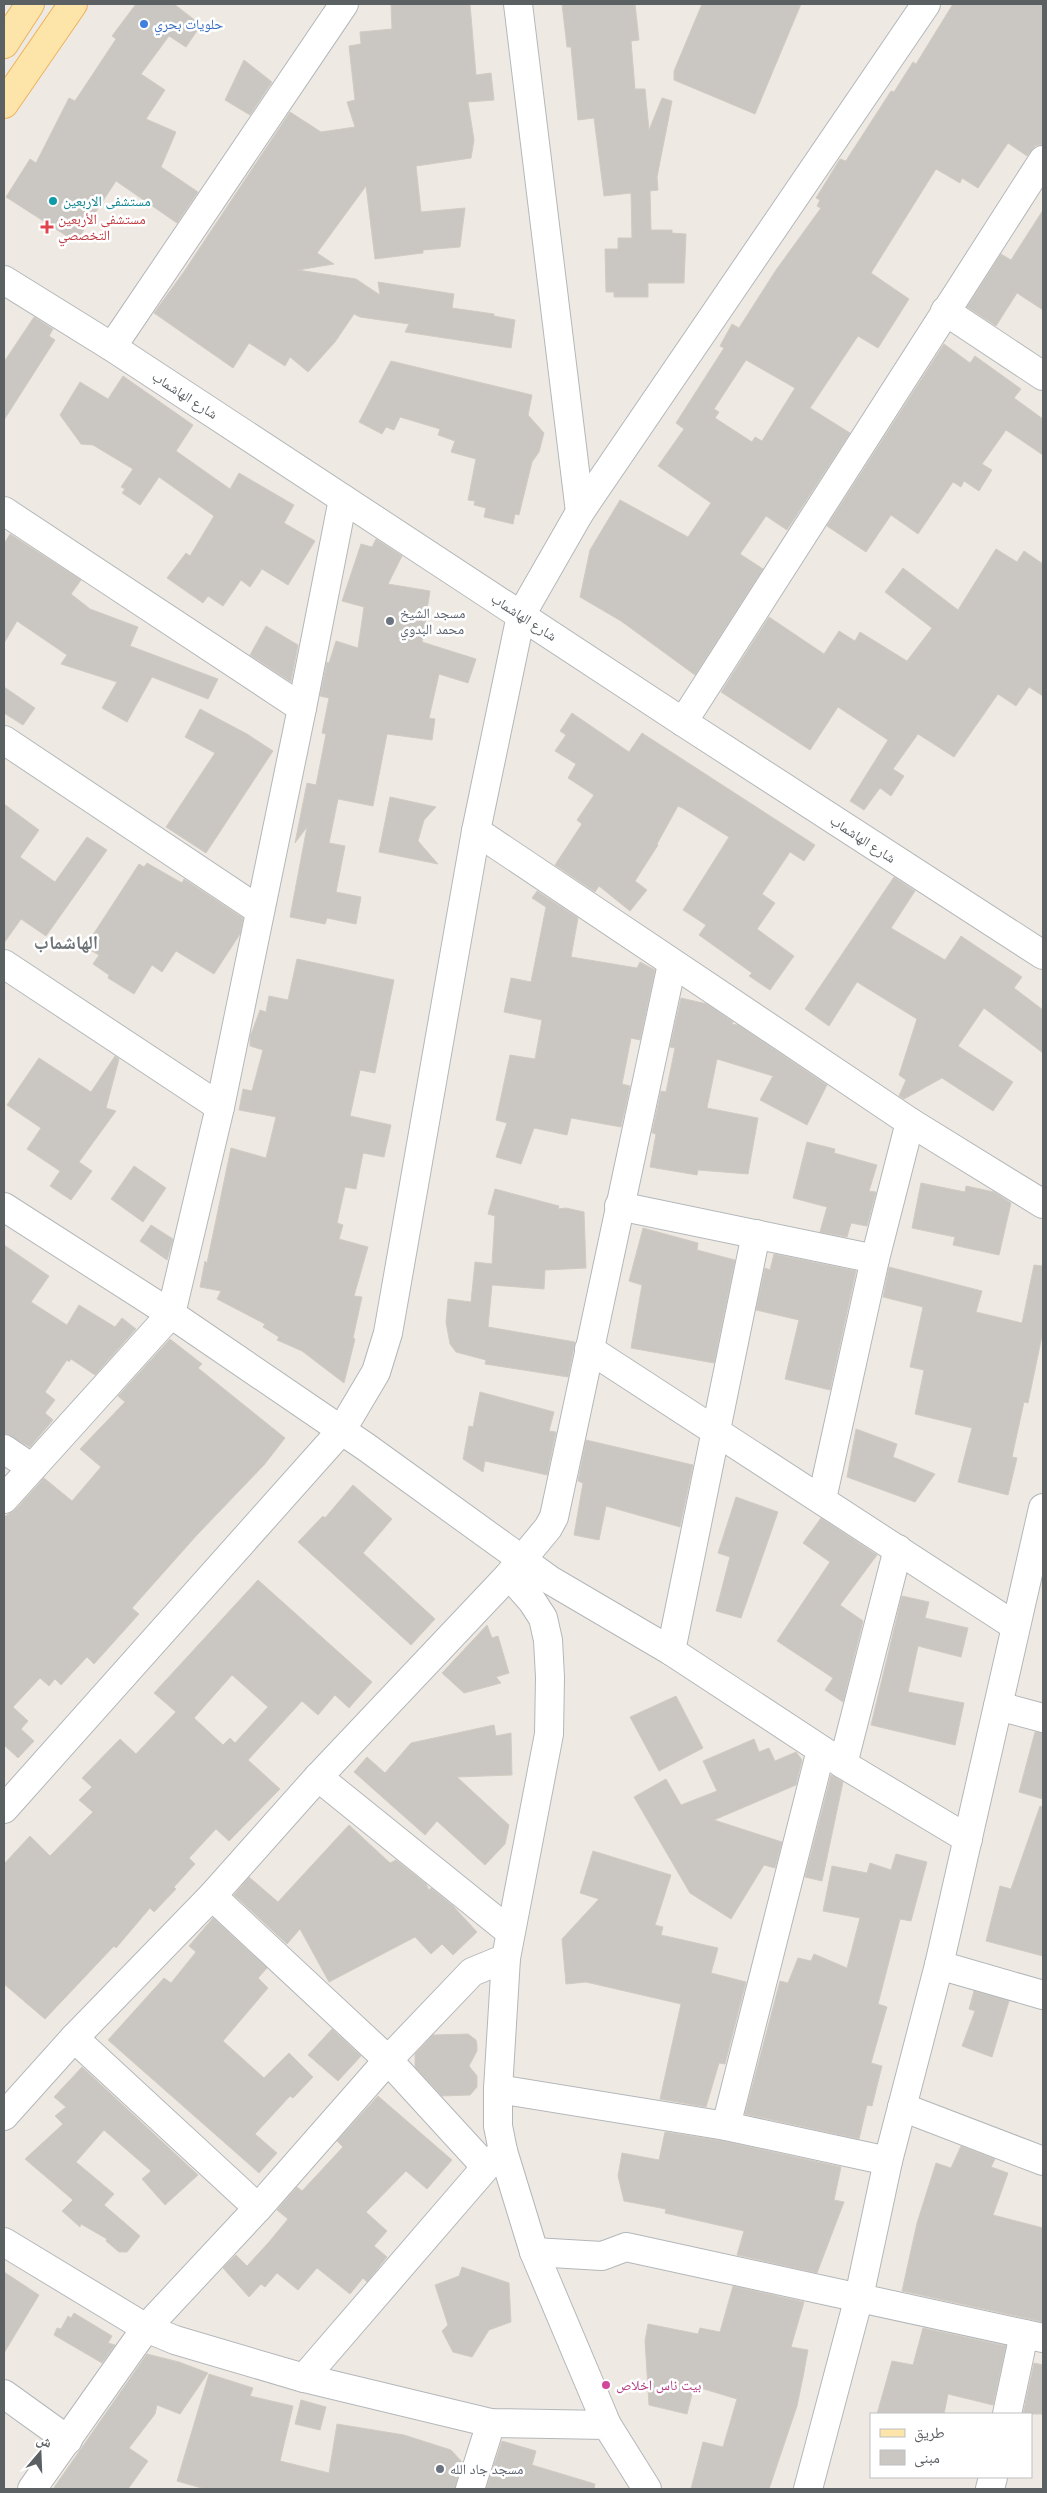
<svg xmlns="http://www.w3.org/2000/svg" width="1047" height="2493" font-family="'DM Sans','Noto Naskh Arabic',sans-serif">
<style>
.building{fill:#cac7c2;stroke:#d2cbc2;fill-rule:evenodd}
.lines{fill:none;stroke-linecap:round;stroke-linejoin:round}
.minor-casing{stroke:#b4b7ba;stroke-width:30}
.major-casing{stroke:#edb25c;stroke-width:30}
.minor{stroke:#fff;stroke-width:28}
.major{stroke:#fde5a9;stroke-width:28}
.shop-dot{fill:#3f7fe0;stroke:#fff;stroke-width:2}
.culture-dot{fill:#0f9aa8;stroke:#fff;stroke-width:2}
.health-dot{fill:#e0444e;stroke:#fff;stroke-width:2}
.worship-dot{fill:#6b7280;stroke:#fff;stroke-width:2}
.hotel-dot{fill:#d1479c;stroke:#fff;stroke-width:2}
.labels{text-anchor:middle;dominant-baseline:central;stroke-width:5;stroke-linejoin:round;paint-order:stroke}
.shop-label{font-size:14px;fill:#366cbe;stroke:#fff;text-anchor:start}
.culture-label{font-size:14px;fill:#0d838f;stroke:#fff;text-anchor:start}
.health-label{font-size:14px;fill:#be3a42;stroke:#fff;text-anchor:start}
.street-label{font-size:14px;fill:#5b6063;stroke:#fff}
.worship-label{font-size:14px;fill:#5b616d;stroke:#fff;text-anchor:start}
.hotel-label{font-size:14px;fill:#b23c85;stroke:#fff;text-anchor:start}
.district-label{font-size:19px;font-weight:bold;fill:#6c7275;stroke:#fff}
</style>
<rect width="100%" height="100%" fill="#eeeae3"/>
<g class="building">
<path d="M136,4H174L201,25L186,47L169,36L141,74L165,90L146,119L176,132L161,167L198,192L177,223L116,181L76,242L6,197L30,159L36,163L69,98L75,101L116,39L112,36Z"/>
<path d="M391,4H470L476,75L491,73L494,100L468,102L474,140L471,158L416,166L421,212L465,208L460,247L423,250V253L375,259L366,186L317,253L334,264L298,270L356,279L380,295L378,282L454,294L452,308L494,314V316L515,320L511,348L405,332L409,324L360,317L354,314L335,342L308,372L290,357L285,366L249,343L233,368L154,313L183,273L290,112L321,132L355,127L347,102L355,100L349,46L361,44L360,32L392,29Z"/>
<path d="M562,4H635L639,40L631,41L635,89H645L649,130L662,98L672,101L657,177L658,190L650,191L651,230H672V233L686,234L684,283H648V297H614V292H606L605,249H618V238H632L631,193L604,196L594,118L578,120L571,47H567Z"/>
<path d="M702,4H801L755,114L674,80V71Z"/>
<path d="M953,4H1043V144L1035,146L1027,156L1008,143L978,188L962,178L960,183L936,169L871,273L909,299L878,348L858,336L810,408L850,433L787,530L766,516L740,554L763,569L695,675L621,621L580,597L590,550L620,500L688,537L711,503L658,466L684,429L676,423L724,348L720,346L732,324L739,328L776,270L821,208L817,206L820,200L816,198L840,159L846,161L849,156L891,91L894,92L913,62L916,64ZM746,360L795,388L762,441L755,437L752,442L715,418L719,412L714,409Z"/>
<path d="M244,60L272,82L250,115L225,100Z"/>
<path d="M1043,210V310L1017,293L996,326L967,307L1001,254L1011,260Z"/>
<path d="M34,317L53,329L49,336L55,340L4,420V362Z"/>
<path d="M944,344L970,363L975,356L1021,389L1014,398L1043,419V455L1006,430L982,464L992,470L979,491L964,481L961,487L953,482L918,534L891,515L866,552L827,526Z"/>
<path d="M391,361L532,395L528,415L544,433L539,452L532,462L519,515L515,514L513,524L484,517L486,508L474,505L475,501L468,500L476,459L451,452L455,441L438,435L440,429L400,417L394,430L386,427L382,434L359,422Z"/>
<path d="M123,376L193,425L176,451L230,489L239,473L294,505L284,523L315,541L288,585L262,569L250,587L241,580L223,606L208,596L203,603L167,578L186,553L190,556L214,516L159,477L140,505L122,493L125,489L121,487L133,469L93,445L81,444L60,415L80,382L108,399Z"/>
<path d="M10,534L81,580L71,594L90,609L138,627L130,646L218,679L208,699L152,677L127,722L102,708L117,682L61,664L67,655L17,621L4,643V544Z"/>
<path d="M376,539L402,556L388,584L430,591L422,642L476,659L468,683L439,674L429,718L435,719L432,740L387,734L373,806L338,799L329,843L345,846L336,892L361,897L356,924L327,918L325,924L290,917L307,827L295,843L307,783L316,785L326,734L322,733L329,698L320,696L327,662L329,663L336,641L358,648L364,607L342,601L361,544L372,547Z"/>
<path d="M996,549L1017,562L1024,551L1043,564V696L1029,687L1016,706L998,694L954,757L918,734L893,769L904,776L891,796L880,788L864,810L850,801L888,740L838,707L810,750L721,692L769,617L824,654L839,631L855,641L860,632L907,661L932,628L885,592L903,568L958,610Z"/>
<path d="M266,626L298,645L291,682L250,655Z"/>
<path d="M4,687L35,708L23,725L4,713Z"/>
<path d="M200,709L247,734L273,751L206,853L166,827L215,753L185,737Z"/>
<path d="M572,713L629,752L642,733L815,845L804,861L790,852L762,894L775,903L757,929L794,956L770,990L749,976L752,973L699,935L706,925L683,910L729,837L684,809L678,806L657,844L658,845L635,881L647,890L630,911L599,886L595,892L555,865L582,824L577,820L594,795L568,778L576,764L555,751L566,735L560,731Z"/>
<path d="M390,797L436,807L424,820L418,841L438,864L379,852Z"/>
<path d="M4,804L39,830L20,857L55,882L87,837L107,850L46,936L21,919L4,943Z"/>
<path d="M147,863L182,883L184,879L243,918L240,934L214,974L176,951L162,972L152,965L134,994L108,978L109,975L93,964L99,955L85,947L139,864L144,867Z"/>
<path d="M894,877L915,891L891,928L945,960L961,936L1022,977L1014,988L1043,1010V1053L984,1008L958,1046L1013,1082L993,1111L942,1078L904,1099L899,1096L906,1080L899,1075L917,1019L857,982L829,1026L805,1009Z"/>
<path d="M537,891L578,918L571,957L637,968L640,962L655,970L640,1040L631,1038L622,1084L630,1086L621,1127L571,1118L567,1135L534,1128L521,1164L496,1157L507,1123L496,1120L510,1055L535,1059L542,1020L504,1012L511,978L531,982L546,907L532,898Z"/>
<path d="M297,959L394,980L375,1073L360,1070L350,1116L391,1125L384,1157L363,1153L356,1189L345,1187L337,1223L343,1225L339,1239L368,1247L354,1296L362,1297L353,1338L355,1339L344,1383L302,1351L277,1340L279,1337L263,1327L265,1324L217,1299L221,1291L200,1287L205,1261L207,1263L231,1148L266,1158L276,1117L239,1110L243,1089L252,1091L263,1050L250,1046V1037L260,1010L266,1012L269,996L288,1000Z"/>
<path d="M681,998L707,1004L733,1022L732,1024L738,1025L827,1085L807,1125L760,1100L773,1076L717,1059L707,1108L758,1118L748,1174L698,1170L697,1175L650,1167L656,1134L652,1133L661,1091L666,1092L675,1048L670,1047Z"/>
<path d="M115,1056L119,1059L106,1108L116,1111L79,1162L92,1171L71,1200L50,1186L60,1171L27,1149L41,1128L7,1105L39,1058L91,1092Z"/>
<path d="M807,1142L835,1149L834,1153L877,1165L869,1191L876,1192L867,1226L851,1223L847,1237L820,1232L827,1207L793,1198Z"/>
<path d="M134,1166L166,1188L143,1222L111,1199Z"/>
<path d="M921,1183L965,1192L966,1186L994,1192L1011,1203L999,1255L953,1245L955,1237L912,1228Z"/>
<path d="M495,1189L559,1206L558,1209L566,1208L584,1212L586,1268L545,1270L544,1289L492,1285L488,1327L575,1342L568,1377L485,1364L486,1360L456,1352L450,1344L446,1322L448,1299L471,1302L475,1262L492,1264L495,1216L488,1214Z"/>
<path d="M151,1225L173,1239L167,1260L140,1241Z"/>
<path d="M643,1228L698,1243L697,1250L735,1260L714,1363L631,1348L642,1285L629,1281Z"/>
<path d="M4,1245L49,1276L31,1302L67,1325L79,1305L115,1327L122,1318L136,1329L95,1375L71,1359L69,1362L67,1360L45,1392L55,1400L45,1413L53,1420L30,1447L4,1433Z"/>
<path d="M774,1254L856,1271L830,1390L785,1379L799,1320L756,1310L765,1268L770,1270Z"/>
<path d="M1034,1265L1043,1266V1331L1028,1403L1024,1402L1012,1457L1017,1458L1008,1495L958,1482L972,1428L915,1414L924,1370L910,1367L923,1307L883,1297L889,1267L982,1291L976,1312L1022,1323Z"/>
<path d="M170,1339L202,1364L198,1368L285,1438L264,1465L196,1536L132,1608L139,1614L94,1664L87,1657L61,1685L55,1679L49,1686L40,1678L13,1707L28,1721L21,1729L34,1741L18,1758L5,1746L4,1748V1517L16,1509L44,1478L72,1501L101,1467L80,1449L125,1402L118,1396Z"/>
<path d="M480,1392L554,1412L549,1431L556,1432L547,1475L485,1461L483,1472L463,1459L469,1426L473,1427Z"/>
<path d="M856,1429L897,1444L893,1457L935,1474L915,1502L847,1477Z"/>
<path d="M586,1440L693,1465L680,1527L606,1506L599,1540L574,1535L583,1483L578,1481Z"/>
<path d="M353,1485L392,1519L363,1553L435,1619L411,1645L298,1542L323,1516L325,1518Z"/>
<path d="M736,1497L778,1512L741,1618L716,1611L730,1557L718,1553Z"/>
<path d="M821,1518L877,1555L840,1605L863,1621L843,1702L825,1690L833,1678L777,1641L830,1562L803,1543Z"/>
<path d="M258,1580L372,1682L349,1708L335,1695L318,1715L302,1701L248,1760L280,1789L229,1841L216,1829L189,1858L195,1864L174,1887L176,1889L154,1912L150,1908L116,1948L114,1946L45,2019L4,1984V1864L30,1836L50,1856L93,1812L79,1800L92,1787L82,1778L120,1739L136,1754L176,1712L154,1693ZM232,1675L268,1707L235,1743L230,1738L223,1745L194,1718Z"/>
<path d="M902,1596L929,1602L925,1618L968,1628L961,1657L918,1646L908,1692L964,1703L955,1745L871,1725Z"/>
<path d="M487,1625L492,1638L498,1636L509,1673L496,1677L501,1683L464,1693L442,1673Z"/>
<path d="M676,1696L703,1748L659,1771L630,1717Z"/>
<path d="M494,1725L496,1736L511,1733L512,1775L457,1777L509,1825L505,1844L485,1865L437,1821L425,1835L354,1772L367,1757L385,1773L411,1743Z"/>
<path d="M1035,1732L1043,1733V1799L1019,1792Z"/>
<path d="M754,1739L759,1752L769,1748L775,1761L796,1752L802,1760L796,1785L714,1820L782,1842L775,1868L764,1865L731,1919L690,1893L634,1797L666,1779L681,1805L717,1791L703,1761Z"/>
<path d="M831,1775L843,1782L822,1881L805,1877Z"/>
<path d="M1040,1806L1043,1807V1956L986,1941L1000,1886L1011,1889Z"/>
<path d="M349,1825L390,1863L396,1860L426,1884L429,1890L431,1888L453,1906L477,1932L453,1955L442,1944L431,1954L415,1937L417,1936L329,1982L300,1929L287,1944L234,1895L249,1877L278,1902Z"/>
<path d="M593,1851L671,1875L655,1925L663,1927L661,1935L718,1948L711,1973L746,1982L725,2064L719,2063L706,2107L660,2099L681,2004L586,1982L566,1984L562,1939L599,1899L580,1893Z"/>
<path d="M896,1854L927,1862L911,1921L900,1919L878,2004L887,2007L871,2063L882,2066L872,2106L867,2105L859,2139L745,2114L780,1981L788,1983L798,1958L811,1961L814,1954L847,1968L860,1918L823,1911L832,1866L867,1873L870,1863L891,1870Z"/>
<path d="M213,1918L267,1968L258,1978L268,1988L223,2041L264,2078L289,2053L313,2077L293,2098L290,2096L255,2134L277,2153L259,2173L108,2040L164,1978L171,1983L196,1952L189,1946Z"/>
<path d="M974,1991L1009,2001L992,2057L962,2046L975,2011L969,2009Z"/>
<path d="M332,2029L361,2056L338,2081L308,2055Z"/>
<path d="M468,2034L476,2040L477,2045V2051L469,2066L477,2076V2087L470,2095L442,2096L415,2067V2054L433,2035Z"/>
<path d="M82,2067L198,2175L165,2205L142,2179L151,2171L104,2130L76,2162L114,2194L104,2205L140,2236L127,2252H119L106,2241L107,2239L81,2224L80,2227L62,2211L73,2200L25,2159L63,2124L55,2116L66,2107L54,2097Z"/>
<path d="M378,2096L452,2160L427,2189L406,2171L366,2212L387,2231L374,2246L387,2257L367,2282L363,2278L350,2294L317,2268L298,2290L277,2273L265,2287L261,2284L249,2297L223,2268L236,2255L247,2266L269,2242L288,2219L277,2210L297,2187L302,2191L343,2147L337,2141Z"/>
<path d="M665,2132L723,2141L841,2167L834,2200L844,2202L817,2273L737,2255L744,2231L665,2213L666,2209L624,2201L618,2176L622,2153L659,2160Z"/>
<path d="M961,2146L995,2159L991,2167L1008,2173L993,2215L1043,2228V2322L902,2291L917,2223L936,2163L951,2168Z"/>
<path d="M462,2267L509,2283L511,2322L489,2330L472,2357L453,2352L442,2331L448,2325L435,2285L459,2276Z"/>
<path d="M4,2272L39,2295L4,2353Z"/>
<path d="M733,2286L804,2302L791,2347L808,2350L803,2377L797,2406L769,2489H691L703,2442L723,2447L737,2399L694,2386L687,2414L649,2405L645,2341L648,2324L698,2334L700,2328L720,2332Z"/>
<path d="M74,2313L112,2336L108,2343L115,2345L102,2363L54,2335L57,2328L61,2329L68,2316L71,2318Z"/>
<path d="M923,2328L1006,2346L993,2405L948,2394L944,2414H877L892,2361L913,2365Z"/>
<path d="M147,2354L179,2362L208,2373L180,2414L157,2405L155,2414L129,2448L148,2461L128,2489H53Z"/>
<path d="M1034,2363L1043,2365V2414H1023Z"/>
<path d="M209,2374L253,2388L250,2396L293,2406L280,2461L329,2473L337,2424L404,2435L451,2450L462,2462L455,2489H205L177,2481Z"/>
<path d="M301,2400L326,2407L320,2430L295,2424Z"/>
<path d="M502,2441L536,2451L532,2465L595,2484L594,2489H486Z"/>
</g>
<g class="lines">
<g class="minor-casing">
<g id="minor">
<path d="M518,4L580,512"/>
<path d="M4,280L112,347L683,722L1043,955"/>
<path d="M945,311L1043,376"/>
<path d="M112,347L344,4"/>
<path d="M4,511L302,708"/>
<path d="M683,722L1043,160"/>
<path d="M4,740L259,910"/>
<path d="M476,831L910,1122L1043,1204"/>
<path d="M4,964L220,1107"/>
<path d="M619,1206L875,1259"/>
<path d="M4,1207L171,1314L366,1447L550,1580L671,1651L843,1764L968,1839"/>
<path d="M589,1349L1015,1626"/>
<path d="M4,1449L32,1468"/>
<path d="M4,1499L171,1314L220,1107L302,708L343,499"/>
<path d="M822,1499L875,1259L910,1122"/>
<path d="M509,1575L532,1601L543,1618L548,1640L550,1677L549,1734L506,1958L498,2089V2126L503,2151L534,2252L607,2425"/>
<path d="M671,1651L756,1234"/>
<path d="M998,1706L1043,1718"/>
<path d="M821,1750L726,2126L888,2161"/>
<path d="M843,1764L898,1549"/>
<path d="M318,1777L509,1931"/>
<path d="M4,1809L341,1431L376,1372L388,1333L476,831L521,615L580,512L926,4"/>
<path d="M212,1896L388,2060L486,2167L503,2151"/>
<path d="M939,1965L1043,1995"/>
<path d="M74,2038L258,2208"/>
<path d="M498,2089L726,2126"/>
<path d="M902,2107L1043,2161"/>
<path d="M4,2116L74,2038L212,1896L318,1777L509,1575L548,1528L554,1517L672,964"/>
<path d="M4,2242L146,2328L175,2340L304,2378L491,2423L607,2425L647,2489"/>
<path d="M534,2252L602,2256L626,2247L1043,2338"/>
<path d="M304,2378L486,2167"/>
<path d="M4,2394L68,2440"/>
<path d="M1007,2414L1024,2334"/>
<path d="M32,2489L146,2328L258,2208L388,2060L472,1972L506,1958"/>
<path d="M470,2489L491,2423"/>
<path d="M808,2489L859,2297L888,2161L939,1965L1043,1508"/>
<path d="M990,2489L993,2477"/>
</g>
</g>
<g class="major-casing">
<g id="major">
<path d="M4,44L30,4"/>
<path d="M4,104L73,4"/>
</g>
</g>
<use href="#minor" class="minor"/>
<use href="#major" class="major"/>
</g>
<circle class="shop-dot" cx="144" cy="24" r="5"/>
<circle class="culture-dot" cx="53" cy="201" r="5"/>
<path class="health-dot" d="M44.5 219.5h5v5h5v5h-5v5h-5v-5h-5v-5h5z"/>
<g class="worship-dot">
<circle cx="390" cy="621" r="5"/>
<circle cx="440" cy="2469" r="5"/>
</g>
<circle class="hotel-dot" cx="606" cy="2385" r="5"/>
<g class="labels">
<g class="shop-label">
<text x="154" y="24">حلويات بحري</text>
</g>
<g class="culture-label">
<text x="63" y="201">مستشفى الاربعين</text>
</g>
<g class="health-label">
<text x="58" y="219">مستشفى الأربعين<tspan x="58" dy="16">التخصصي</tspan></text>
</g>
<g class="street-label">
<text transform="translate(185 395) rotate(33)">شارع الهاشماب</text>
<text transform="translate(524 617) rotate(33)">شارع الهاشماب</text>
<text transform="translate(863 839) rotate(33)">شارع الهاشماب</text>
</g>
<g class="worship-label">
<text x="400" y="613">مسجد الشيخ<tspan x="400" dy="16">محمد البدوي</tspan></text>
<text x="450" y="2469">مسجد جاد الله</text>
</g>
<g class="hotel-label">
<text x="616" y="2385">بيت ناس اخلاص</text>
</g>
<g class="district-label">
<text x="66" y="942">الهاشماب</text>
</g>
</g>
<rect width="1047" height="2493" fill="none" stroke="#5b6063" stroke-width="10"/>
<rect x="870" y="2413" width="162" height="65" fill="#ffffff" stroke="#bdbfc1"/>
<rect x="880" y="2429" width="25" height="8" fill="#fde5a9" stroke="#bdbfc1"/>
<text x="914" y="2438" font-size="15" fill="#5b6063">طريق</text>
<rect x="880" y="2450" width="25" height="15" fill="#cac7c2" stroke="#bdbfc1"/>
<text x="914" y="2463" font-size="15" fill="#5b6063">مبنى</text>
<g transform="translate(40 2453) rotate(19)" stroke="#ffffff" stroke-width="4" paint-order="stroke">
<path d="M0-4L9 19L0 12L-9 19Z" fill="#5b6063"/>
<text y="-8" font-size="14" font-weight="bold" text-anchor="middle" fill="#5b6063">ش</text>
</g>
</svg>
